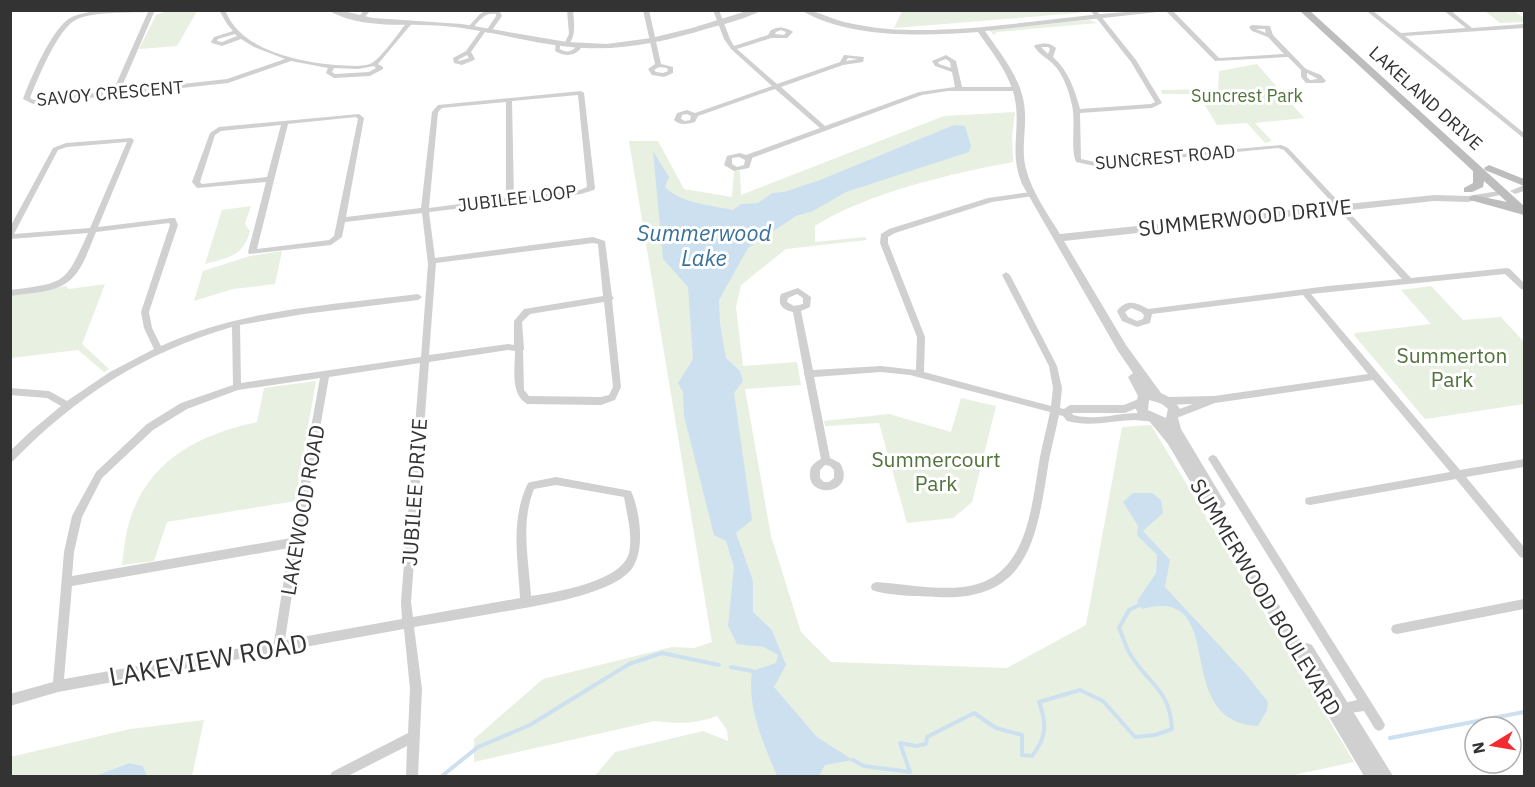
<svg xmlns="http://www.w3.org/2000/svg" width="1535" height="787" font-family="'IBM Plex Sans',sans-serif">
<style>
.green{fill:#e8f0e1}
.water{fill:#cce0f0}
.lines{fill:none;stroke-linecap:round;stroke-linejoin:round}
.stream{stroke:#cce0f0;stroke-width:4}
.minor{fill:#d0d0d0;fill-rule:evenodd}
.tertiary{fill:#d0d0d0;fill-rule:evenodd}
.secondary{fill:#bdbdbd;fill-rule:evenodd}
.labels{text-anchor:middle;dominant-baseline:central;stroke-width:6;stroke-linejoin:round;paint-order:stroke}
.far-street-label{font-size:18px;fill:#333;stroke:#fff}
.far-park-label{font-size:18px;fill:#52733b;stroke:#fff}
.street-label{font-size:21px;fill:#333;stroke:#fff}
.park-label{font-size:21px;fill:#52733b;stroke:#fff}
.water-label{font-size:22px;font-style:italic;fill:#39709c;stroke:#fff}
.near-street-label{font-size:26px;fill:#333;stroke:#fff}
</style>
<rect width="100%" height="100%" fill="#fff"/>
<g class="green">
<path d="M197,11L177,46L139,49L156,15L164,12Z"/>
<path d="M902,11V10L1080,11L1079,13L894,28Z"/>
<path d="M1485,11H1514L1524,18V22L1500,23Z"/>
<path d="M1089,20L1098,23L997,32L994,35L989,30Z"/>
<path d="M1257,64L1304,118L1255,123L1272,141L1265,143L1247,123L1217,125L1198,94H1162L1161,90L1218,89L1219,71Z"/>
<path d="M1015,112L1012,137L1013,162C953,173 866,193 815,226V242L865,237L867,240L786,249L741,285L736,307L743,366L797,362L801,385L745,389L771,536L801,632L831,662L1007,668L1086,625L1122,427L1151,425L1354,762L1289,776H595L615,752L703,731L728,741L727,730L717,716C695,724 678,724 655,721L474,762V739L543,679L672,647L694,648L712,642L629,141H658L684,189L732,197L734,171H740L741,195L944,116Z"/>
<path d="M251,206L245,224L250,231C243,257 229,257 205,264L222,210Z"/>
<path d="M282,251L275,284L233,289L194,301L203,271L250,256Z"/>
<path d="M105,284L82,344L109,369L104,372L78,350L11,358V295L66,286L69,289Z"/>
<path d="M1431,286L1463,320L1501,317L1524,342V404L1425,419L1354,335L1355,333L1431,324L1401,290Z"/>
<path d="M316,381L295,501L167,522L154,561L122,565C124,551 125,534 130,520C148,460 200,434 257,422L264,388Z"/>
<path d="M961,398L996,406L972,502L953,518L907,523L879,423L825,426L824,421L889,414L951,432Z"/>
<path d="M204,720L192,776H147L143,766L129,763L95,776H11L10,757L130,729Z"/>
</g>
<g class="water">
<path d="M954,125L965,126L971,146L969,152L846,192L813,211L796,216L748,248L719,300L720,323L726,358L740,371L743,381L734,393L752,520L736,533L753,581V612L772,630L786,665L774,687L817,737L853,760L825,765L819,776H777C763,742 747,709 752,671L776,663L778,655L764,647L737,644L728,626L734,567L726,541L714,535L684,416L683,392L678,383L693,359L688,287L663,259L653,151L669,177L665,187C682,204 711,205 733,210L741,204L758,203L772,193L784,192L820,180Z"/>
<path d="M1133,493H1152L1161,500L1163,513L1143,531L1170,560L1165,587L1245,673L1268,702L1267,710L1258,726C1168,722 1232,584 1142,609L1137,601L1156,573L1157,555L1137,535L1138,526L1123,502Z"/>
<path d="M129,763L143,766L147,776H95Z"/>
</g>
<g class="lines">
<g class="stream">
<path d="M731,667L752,671"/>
<path d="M1390,738L1524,712"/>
<path d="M853,760L864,766L910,772L900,743L916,746L926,744L927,737L974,713L996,728L1022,735V755L1032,756C1047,737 1047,724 1039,702L1080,690L1103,701L1135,737L1155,735L1172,729C1170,689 1148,684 1130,654C1125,646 1123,636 1119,628L1129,610L1139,605"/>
<path d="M442,776L478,747L530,725L629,664L662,653L719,665"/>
</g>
<g class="minor">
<path d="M155,10L120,91L227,79L285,59L254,47L241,39L222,46L212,43L211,42L214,37L233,31L227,24L219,10H225C227,14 229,19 232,23C252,52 302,62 335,65C346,65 362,68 372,63C383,56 399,32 408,21L413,22L378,64L383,67V69L370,76L334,78L326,73L328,68L291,61L228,83L33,104L23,99C30,80 53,25 72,17C95,7 130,10 155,10ZM148,12L113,91L34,100L30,98C37,80 57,31 74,21C89,11 129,13 148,12ZM235,34L237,36L222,42L217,41L218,39ZM374,66L376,68L369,72L335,74L332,72L334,68L358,69Z"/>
<path d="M364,10H371L362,20H358L357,19Z"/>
<path d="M487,10L500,12L502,16L490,33L485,32L471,52L475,59L474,60L462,65L454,63L453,58L466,51L481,30L486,31L496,16V14C484,12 479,21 472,29H468V27L480,14ZM467,55L469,58L459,61L458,60Z"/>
<path d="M567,10H573C574,24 577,36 567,46L564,44L569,34Z"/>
<path d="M643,10H649L661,64L673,67V73L664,77L652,75L648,69L655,64ZM659,67L667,68L668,71L663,73L656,72L654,70Z"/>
<path d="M713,10H719L730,39L734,46L768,35L771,30C780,26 783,27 792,31L793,32L787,38H771L737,49L777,84L840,62L844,55L864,57L863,62L843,65L781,87L825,126L919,92L955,87L952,72L935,66L932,61L946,55L956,61L962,87H1017L1020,89L1017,91H948L922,95L752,158V159L749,168L734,171L724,165L727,156L740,153L746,155L820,128L775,89L698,116L695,122C687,124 681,126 674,120L677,113L687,110L695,113L772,86L731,49L724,39ZM781,30L786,32L784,35L775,34L776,32ZM848,58L858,59L846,61ZM946,59L950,62L951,68L939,64L938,62ZM687,114L691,116L690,120L685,121L681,119L682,115ZM739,157L745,160L744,165L737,167L732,164V158Z"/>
<path d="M1090,10H1096L1136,60L1162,103L1152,108L1080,113L1081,159L1095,162L1281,145L1288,148L1411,278L1507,268L1510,269L1524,283V290L1521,289L1505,274L1311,294L1460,470L1524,459V467L1466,477L1524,547V558L1520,557L1456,479L1310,505L1306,504L1305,501L1306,498L1310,497L1450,472L1373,380L1215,403L1174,419L1171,418L1169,415L1171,412L1193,404L1167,405L1164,404L1162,401L1164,398L1167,397L1214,396L1368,374L1303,295L1152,314L1150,323L1137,327L1122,321L1117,311C1126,299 1136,302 1148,309L1328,286L1402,279L1284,150L1278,148L1095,166L1076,162C1070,147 1076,124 1072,105C1069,92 1064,76 1055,66C1048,58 1039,55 1034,46L1035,45C1043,43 1050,42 1056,48L1053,57C1068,70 1075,90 1080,109L1151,104L1155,102L1131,62ZM1041,47H1048L1050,49L1048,54ZM1131,308L1141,312L1144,315L1143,319L1137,321L1128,317L1125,312Z"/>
<path d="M1172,10L1219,58L1284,54L1268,37L1252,31L1249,27L1252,25L1270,26L1273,35L1306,69L1321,75L1326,81L1323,83H1306L1301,77V70L1288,57L1215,61L1166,11ZM1256,29H1265L1266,33ZM1307,73L1318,79L1310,80L1307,77Z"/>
<path d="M1443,10H1450L1472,28L1524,24V28L1405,36L1524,133V138L1522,137L1368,12L1373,11L1401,33L1466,28Z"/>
<path d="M556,42H560V49C568,54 573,51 578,44L583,45C576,57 566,57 555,51Z"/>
<path d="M581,91L584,93L595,188L594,190L581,194L429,212L435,258L593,237L605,241L612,296L614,298L612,300L621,387L615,400L601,405L527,404C510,394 515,369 515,351L508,350L429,362L411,602L413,617L520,598C518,559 510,520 528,483L531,482L556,477L631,491C640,511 645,548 633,567C614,596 529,607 496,613C469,618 442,622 414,627L422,689L418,776H406L407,746L348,776H330L332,772L408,733L410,689L404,629L58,692L10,706V694L53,682L64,552L72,516L96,472L147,424L181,403L233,385L232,327C143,353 78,395 13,461L10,462V451L30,432L61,406L47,398L10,395V388L49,391L67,401L110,372L154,349L144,328L141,312L170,225L169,223L96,232C89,248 83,270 69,281C55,293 28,293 10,296V290C66,283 65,284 88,233L10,239V227L53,148L66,143L131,138L134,140L98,227L172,218H175L178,225L149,312L152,328L161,346C241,309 332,305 418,294L422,297L418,300L304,314L240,325L241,383L421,357L428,264L422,213L345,222L342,237L331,245L249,254L248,252L266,182L197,188L192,182L210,133L219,127L359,114L364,118L346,217L421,208L432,112L438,105ZM578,95L587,187L580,190L514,198L512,101ZM506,102V198L429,208L438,112L442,108ZM356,117L358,119L334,236L329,240L257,249L288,124ZM281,125L267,177L202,184L200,182L215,135L221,131ZM127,142L90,228L14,234L58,150L67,147ZM593,243L598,244L603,296L524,309L514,321V345L508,344L429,355L436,263ZM604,302L613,387L609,395L601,397L529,396L524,390L523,351L524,349L522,322L530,314ZM420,363L401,602L402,619L285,640L300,542L329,377ZM320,378L291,538L72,576L74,552L82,517L102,478L153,430L187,409L238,390ZM556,485L624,497C627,515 633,535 629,553C621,582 556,592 531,596C529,561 520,523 534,489ZM289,548L274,642L64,679L72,586Z"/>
<path d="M1031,192L1035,194L1034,196L992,202L895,233L888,237V243L925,337L924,372L1051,406L1053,388L1049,366L1002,275L1006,272L1010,275L1057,366L1062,388L1060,408L1064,409L1070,405H1124L1141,398L1144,399L1146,402L1144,405L1125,413H1072L1073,415C1077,416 1082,417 1087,417C1109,419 1131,409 1153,415L1155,418L1153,421C1147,422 1141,420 1134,420C1111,421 1090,427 1067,421L1063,416L1059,415C1056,430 1052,445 1049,460C1037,535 1031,602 937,597C920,596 887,596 872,590L871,587L872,584L876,582C904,584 934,590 963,587C1028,580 1031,508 1040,457C1043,442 1047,427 1050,412L910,375L881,372L814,377L830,458L840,463C858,494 807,500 810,473C810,466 815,462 821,459L805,377L804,374V372L793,312C783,310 777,305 781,294L798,288L811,297L810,307L801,311L813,370L881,366L916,370L917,337L880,243L881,234L889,229L988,198ZM797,294L803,298V304L794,306L787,302L788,298ZM825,465L830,466L834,470V478L829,482H824L820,478V470Z"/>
<path d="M1213,455L1216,456L1383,721L1385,725L1383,729L1379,731L1375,729L1364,711L1344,714L1340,712L1338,708L1340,704L1357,700L1210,462L1208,459L1210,456Z"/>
<path d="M1524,599V609L1397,634L1393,633L1391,629L1393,625L1397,624Z"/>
</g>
<g class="tertiary">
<path d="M328,10H339L373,18L462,24L567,42L607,44L651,38L692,28L750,10H762C746,19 724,24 706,29C667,41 626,50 585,48C537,46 492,30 444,26C407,23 361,30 328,10Z"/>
<path d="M801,10C816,10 829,18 844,22C866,27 889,30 912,30C1001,31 1088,10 1176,10L985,31C1002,56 1024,81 1025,113C1026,131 1021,150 1026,169C1032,192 1047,213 1060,234L1434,195L1468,196L1505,190V194L1468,202L1434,201L1064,241L1126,345L1161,393L1171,398L1178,406L1180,409L1178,418L1181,429L1226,504L1221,509L1303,645L1307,643L1312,645L1393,776H1364L1168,444L1150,422L1139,416L1135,407L1138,396L1128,377L1133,373L1118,351L1022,184C1010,156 1019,134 1016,106C1013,77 993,54 978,32C924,36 848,39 801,10ZM1149,400C1157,402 1162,403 1168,409L1166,418L1148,410Z"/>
<path d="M1524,185V191L1515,194L1510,191Z"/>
</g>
<g class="secondary">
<path d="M1299,10H1309L1524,206V215L1470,200L1469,198L1474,195L1507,202L1484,181L1483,187L1472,192H1464V188L1473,183V171Z"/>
<path d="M1489,165L1524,179V186L1485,170L1484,168Z"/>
</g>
</g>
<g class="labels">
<g class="far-street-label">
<text transform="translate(110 93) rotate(-5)">SAVOY CRESCENT</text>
<text transform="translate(1426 98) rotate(42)">LAKELAND DRIVE</text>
<text transform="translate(1165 157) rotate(-5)">SUNCREST ROAD</text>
<text transform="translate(517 198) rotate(-7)">JUBILEE LOOP</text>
</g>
<g class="far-park-label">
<text x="1247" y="95">Suncrest Park</text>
</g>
<g class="street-label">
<text transform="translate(1245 217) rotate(-6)">SUMMERWOOD DRIVE</text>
<text transform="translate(414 492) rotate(-86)">JUBILEE DRIVE</text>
<text transform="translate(302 510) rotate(-80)">LAKEWOOD ROAD</text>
<text transform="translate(1266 597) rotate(59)">SUMMERWOOD BOULEVARD</text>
</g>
<g class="park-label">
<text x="1452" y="355">Summerton<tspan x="1452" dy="24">Park</tspan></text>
<text x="936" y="459">Summercourt<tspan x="936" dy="24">Park</tspan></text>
</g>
<g class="water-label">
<text x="704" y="232">Summerwood<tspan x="704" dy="25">Lake</tspan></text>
</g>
<g class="near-street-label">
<text transform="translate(208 659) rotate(-10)">LAKEVIEW ROAD</text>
</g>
</g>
<rect width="1535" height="787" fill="none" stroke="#333333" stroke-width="24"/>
<g transform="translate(1493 745) rotate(259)"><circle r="28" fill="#ffffff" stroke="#adadad" stroke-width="1.5"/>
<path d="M0-4.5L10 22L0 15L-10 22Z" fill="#f22c30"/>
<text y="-9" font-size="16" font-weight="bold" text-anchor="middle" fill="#333333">N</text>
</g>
</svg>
